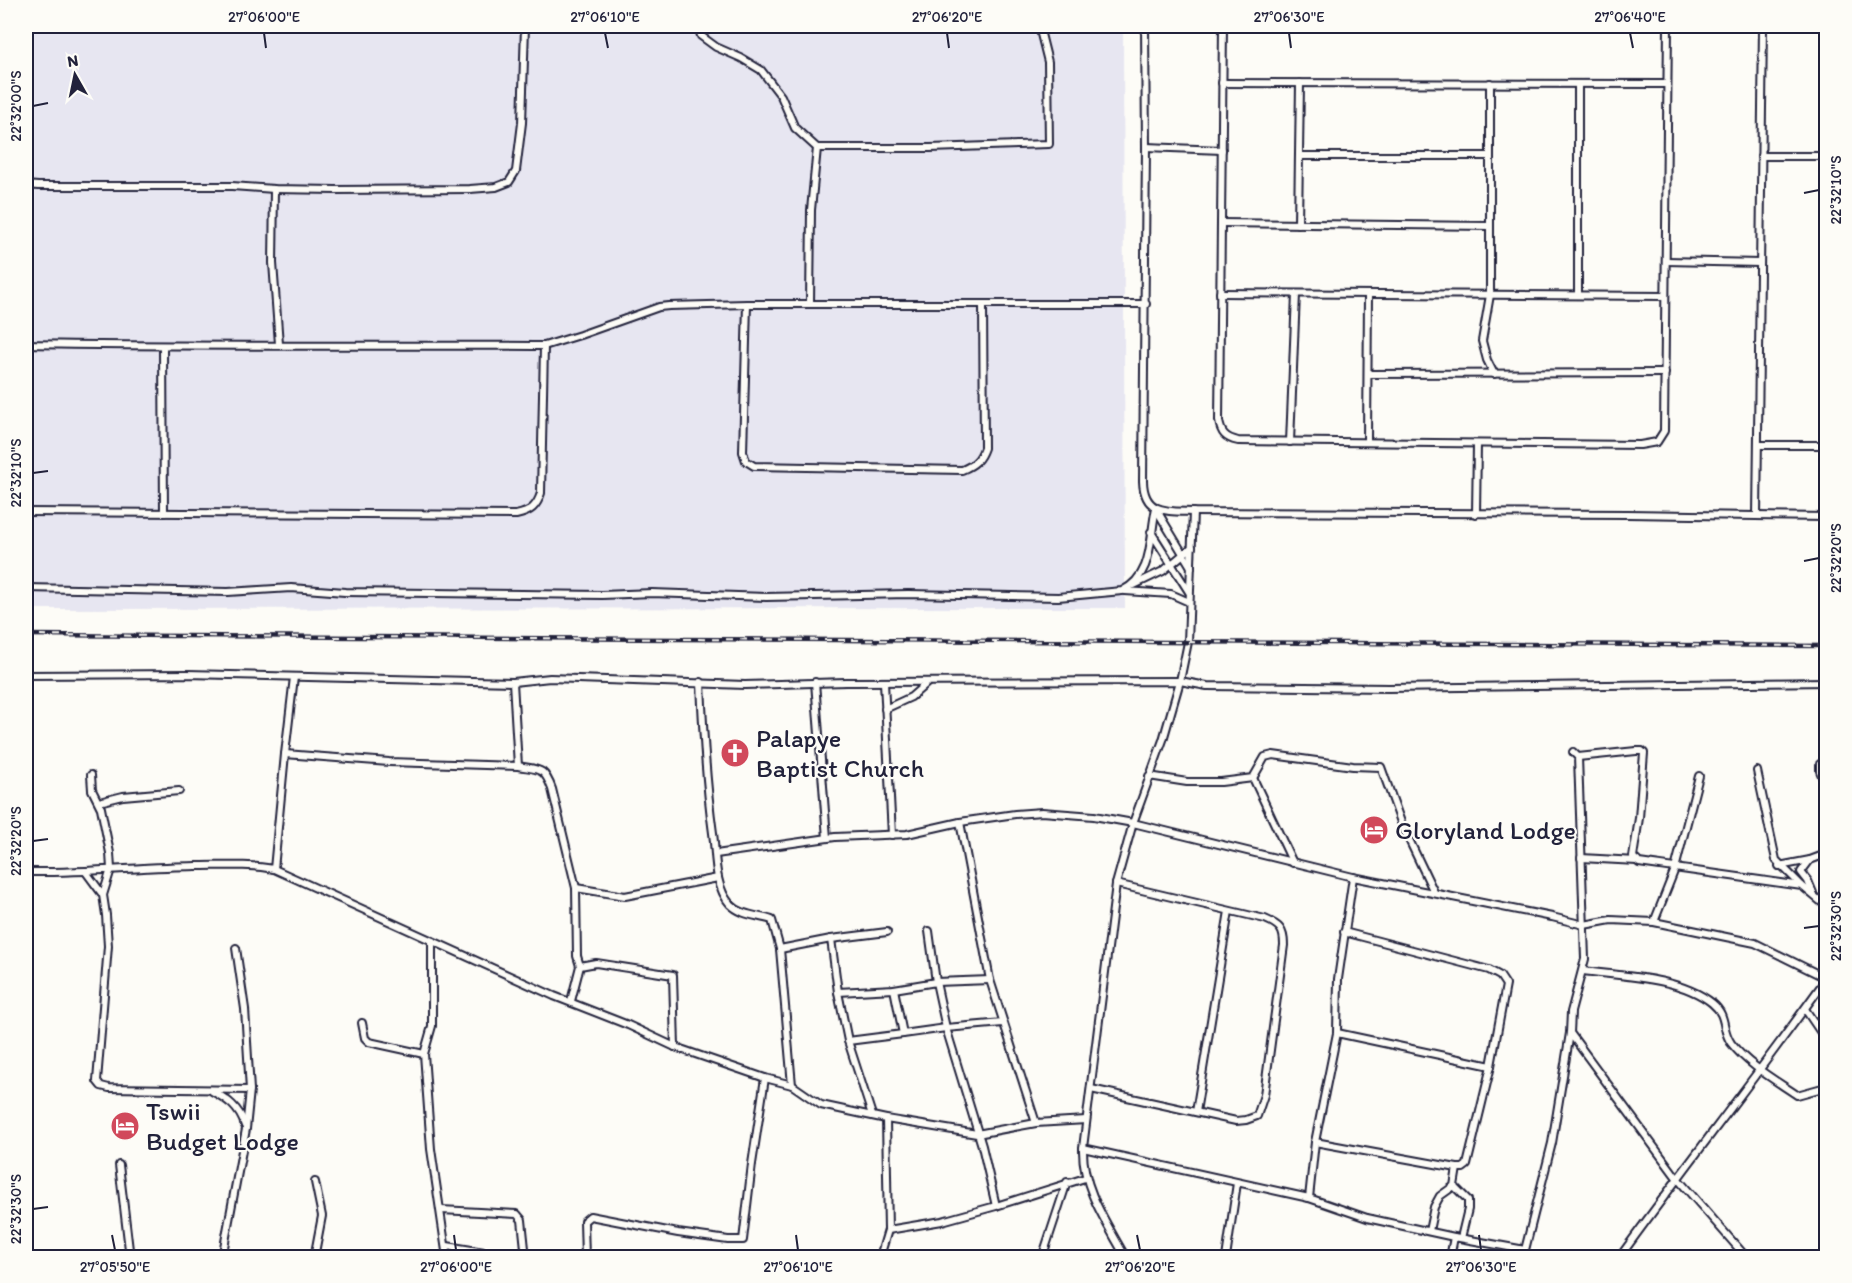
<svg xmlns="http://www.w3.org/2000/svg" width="1852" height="1283" font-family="Itim,sans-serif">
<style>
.built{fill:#e7e6f1}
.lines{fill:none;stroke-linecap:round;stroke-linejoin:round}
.street-casing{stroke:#22223b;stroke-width:10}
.street{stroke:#fdfcf7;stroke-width:6}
.rail-casing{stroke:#22223b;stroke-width:4.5}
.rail{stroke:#fdfcf7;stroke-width:2;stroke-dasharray:7;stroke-linecap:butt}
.ticks{fill:none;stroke:#22223b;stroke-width:2}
.labels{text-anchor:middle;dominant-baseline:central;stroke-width:4.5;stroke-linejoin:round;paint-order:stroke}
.poi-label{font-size:26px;fill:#22223b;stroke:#fdfcf7;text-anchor:start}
.neatline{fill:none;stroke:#22223b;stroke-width:2}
.ticks-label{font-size:15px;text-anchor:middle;fill:#22223b}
</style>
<rect width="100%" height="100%" fill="#fdfcf7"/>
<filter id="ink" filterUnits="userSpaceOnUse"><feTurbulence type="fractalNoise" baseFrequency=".0167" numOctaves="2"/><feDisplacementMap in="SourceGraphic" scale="12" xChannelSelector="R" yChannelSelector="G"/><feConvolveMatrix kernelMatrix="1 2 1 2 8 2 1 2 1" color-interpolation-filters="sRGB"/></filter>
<g filter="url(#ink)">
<path class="built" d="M26,26H1123L1125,608L26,609Z"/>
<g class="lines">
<g class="street-casing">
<g id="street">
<path d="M698,26L701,36L716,47L741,58L761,70L781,96L795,128L817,148L811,210L810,304"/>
<path d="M1145,26L1146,147L1143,481C1144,514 1167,511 1193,512L1628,514L1826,517"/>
<path d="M1223,26L1219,421C1221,433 1225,438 1238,441L1640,445L1657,442L1664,431L1668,26"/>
<path d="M1222,83L1667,84"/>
<path d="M1490,83V295L1482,341L1487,360L1494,374"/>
<path d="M1578,84V295"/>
<path d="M1146,147L1222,150"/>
<path d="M817,148H930L1049,144L1048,62L1039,26"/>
<path d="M1299,156H1489"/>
<path d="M1761,156H1826"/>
<path d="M26,185L38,186H232L274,189L336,190L470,189L496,187L509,182L516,171L522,123L525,26"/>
<path d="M274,189L273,263L279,344"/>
<path d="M1221,223L1490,226"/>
<path d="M1298,224L1300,83"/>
<path d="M1666,261L1760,263"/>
<path d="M1220,293L1665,296"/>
<path d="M747,304L743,452L746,461L754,466L962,470C974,465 980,460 984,448L983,305"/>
<path d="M26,344C198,347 371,345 544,346L580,335L659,307L669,306L747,304H1146"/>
<path d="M163,347L164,513"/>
<path d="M1368,374L1665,373"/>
<path d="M1290,442L1296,294"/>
<path d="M1367,442L1368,294"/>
<path d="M1758,445H1826"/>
<path d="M1156,509L1191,567"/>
<path d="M26,512L516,515C531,512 537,506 541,493L544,346"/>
<path d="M1476,514L1477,444"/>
<path d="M1757,516L1763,26"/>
<path d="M1151,532L1189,592"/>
<path d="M1134,585L1163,571L1192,547"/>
<path d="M26,588L228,592L291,588L345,592L602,595L652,593L766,597L908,594L1058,597L1122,591C1154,575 1149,539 1156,508"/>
<path d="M1125,591L1171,594L1189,602"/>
<path d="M26,675L187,674L513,682L550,678L745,685L846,682L1180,681L1207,686L1389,688L1826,682"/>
<path d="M513,682L518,766"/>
<path d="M701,682C703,733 706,783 713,833C716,855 714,886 730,904C742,916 757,915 772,920L780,949L792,1085"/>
<path d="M815,682L827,838"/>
<path d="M884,682L892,835"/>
<path d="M885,709L911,697L927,683"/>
<path d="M285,754L294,677"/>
<path d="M1578,757L1636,751H1642L1644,753L1639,818L1633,857L1639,863L1802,886L1826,906"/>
<path d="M1826,761L1820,764V771L1826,786"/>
<path d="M1757,771L1776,860L1801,885"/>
<path d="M91,775L92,790L101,808L110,853L111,869L103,895L106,915L108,946L97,1081L101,1086L109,1088L250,1090"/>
<path d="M1149,776L1187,782H1221L1253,778L1265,757L1273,755L1353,766L1381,767L1402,825L1434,892"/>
<path d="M1253,778L1293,863"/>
<path d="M99,802L123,796L179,791"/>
<path d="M960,822L990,980L1036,1123"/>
<path d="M716,854L835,837L907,834L960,822L1015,814L1042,812L1094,816L1133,823L1353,877L1552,917L1584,925L1611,920L1654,922L1755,943L1826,978"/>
<path d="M1581,858L1637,861"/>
<path d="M1779,866L1810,860"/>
<path d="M274,869L285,754L389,762L518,766C540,770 544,767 552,789L576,888L577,956L580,966L571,1001"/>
<path d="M26,872C83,873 139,867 196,866C222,866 248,864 274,869L554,996L628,1025L675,1047L765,1078L792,1085L821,1105L886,1119L977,1134L1036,1123L1086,1120"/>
<path d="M86,872L103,895"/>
<path d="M576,888L625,896L718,878"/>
<path d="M1813,893L1808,881L1801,872L1810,860L1826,854"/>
<path d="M1654,922L1675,869L1699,776"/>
<path d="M929,931L936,982L946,1028L982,1146L996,1206"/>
<path d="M831,939L887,932"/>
<path d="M432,941V1026L424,1054L431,1149L447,1258"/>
<path d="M780,949L831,939L838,992L894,989L936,982L990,980"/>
<path d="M580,966L596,963L673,975L675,1047"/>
<path d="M1583,971C1622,976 1680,977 1712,1003C1728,1016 1721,1029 1731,1043C1748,1065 1775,1080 1797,1095L1826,1087"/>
<path d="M894,989L903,1034L946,1028L1003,1023"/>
<path d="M838,992L848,1041L872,1115"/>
<path d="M1805,1009L1826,1040"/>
<path d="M362,1023L365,1038L369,1042L424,1054"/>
<path d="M1337,1033L1491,1066"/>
<path d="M1570,1033L1677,1178L1747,1258"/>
<path d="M848,1041L903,1034"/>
<path d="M1091,1089L1236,1121L1246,1120L1257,1116L1264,1095L1284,945C1284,929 1279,925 1265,919L1116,884"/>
<path d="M212,1091C227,1099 240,1108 245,1126"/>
<path d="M1196,1112L1229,911"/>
<path d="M1315,1142L1457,1168H1463L1467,1165L1491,1066L1506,985L1500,976L1489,970L1344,932"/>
<path d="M1083,1148L1309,1198L1367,1218L1454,1237L1525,1250L1552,1143L1570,1033L1571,1012L1585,959L1578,757L1573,752"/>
<path d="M119,1165L130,1258"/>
<path d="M1454,1186L1468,1200V1209L1461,1238"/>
<path d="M1309,1198L1315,1142L1337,1033L1338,979L1353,877"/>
<path d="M441,1210L517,1214L522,1220L526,1258"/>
<path d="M888,1230L942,1221L996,1206L1085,1178"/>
<path d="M1429,1231L1434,1207L1440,1196L1454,1186L1457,1168"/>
<path d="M447,1246L522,1258"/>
<path d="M26,1248L28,1258"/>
<path d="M222,1258L246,1129L250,1090L245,1009L236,948"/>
<path d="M314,1258L322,1216L315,1182"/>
<path d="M585,1258L584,1221L590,1216L678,1233L728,1240H743L752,1164L765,1078"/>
<path d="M882,1258V1250L888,1230L886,1119"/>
<path d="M1042,1258L1067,1182"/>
<path d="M1126,1258C1107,1223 1082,1189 1083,1148L1116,884L1133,823L1163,740L1180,681L1188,642L1193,512"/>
<path d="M1226,1258L1237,1183"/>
<path d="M1450,1258L1454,1237"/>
<path d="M1619,1258C1687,1164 1759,1073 1826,979"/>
</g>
</g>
<use href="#street" class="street"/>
<g class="rail-casing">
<path id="rail" d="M26,635L1826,646"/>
</g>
<use href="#rail" class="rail"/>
</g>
</g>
<path class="ticks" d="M264,33L266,48M605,33L608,48M947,33L949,48M1289,33L1291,48M1630,33L1633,48M33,106L48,103M1804,193L1819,190M33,473L48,471M1804,561L1819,558M33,841L48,839M1804,928L1819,926M33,1209L48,1207M112,1235L115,1250M454,1235L456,1250M796,1235L798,1250M1137,1235L1140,1250M1479,1235L1481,1250"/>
<defs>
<g id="church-disc" transform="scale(1.5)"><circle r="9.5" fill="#d1495b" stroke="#fdfcf7"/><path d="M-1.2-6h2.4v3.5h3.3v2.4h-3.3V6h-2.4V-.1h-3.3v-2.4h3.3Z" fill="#fff"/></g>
<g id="hotel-disc" transform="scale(1.5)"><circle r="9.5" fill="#d1495b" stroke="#fdfcf7"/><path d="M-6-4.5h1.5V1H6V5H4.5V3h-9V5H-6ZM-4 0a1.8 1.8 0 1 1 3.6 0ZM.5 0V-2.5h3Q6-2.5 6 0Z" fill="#fff"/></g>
</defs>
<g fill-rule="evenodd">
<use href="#church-disc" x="735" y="753"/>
<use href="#hotel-disc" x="1374" y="830"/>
<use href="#hotel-disc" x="125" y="1126"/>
</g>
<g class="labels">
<g class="poi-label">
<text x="756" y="738">Palapye<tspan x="756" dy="30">Baptist Church</tspan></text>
<text x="1395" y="830">Gloryland Lodge</text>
<text x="146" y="1111">Tswii<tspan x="146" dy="30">Budget Lodge</tspan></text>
</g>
</g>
<rect width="1852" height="1283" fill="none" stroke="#fdfcf7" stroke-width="66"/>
<g transform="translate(75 75) rotate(351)" stroke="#fdfcf7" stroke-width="4.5" paint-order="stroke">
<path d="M0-4.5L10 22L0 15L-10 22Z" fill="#22223b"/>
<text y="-9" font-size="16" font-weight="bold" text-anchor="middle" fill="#22223b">N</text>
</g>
<rect x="33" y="33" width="1786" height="1217" class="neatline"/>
<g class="ticks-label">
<text x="264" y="22">27°06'00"E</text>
<text x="605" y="22">27°06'10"E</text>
<text x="947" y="22">27°06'20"E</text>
<text x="1289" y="22">27°06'30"E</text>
<text x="1630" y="22">27°06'40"E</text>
<text transform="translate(16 106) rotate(-90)" y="5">22°32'00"S</text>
<text transform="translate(1836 190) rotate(-90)" y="5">22°32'10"S</text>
<text transform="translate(16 473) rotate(-90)" y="5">22°32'10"S</text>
<text transform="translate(1836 558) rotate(-90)" y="5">22°32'20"S</text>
<text transform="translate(16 841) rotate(-90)" y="5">22°32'20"S</text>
<text transform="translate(1836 926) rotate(-90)" y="5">22°32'30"S</text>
<text transform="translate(16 1209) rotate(-90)" y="5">22°32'30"S</text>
<text x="115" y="1272">27°05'50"E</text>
<text x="456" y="1272">27°06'00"E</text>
<text x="798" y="1272">27°06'10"E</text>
<text x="1140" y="1272">27°06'20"E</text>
<text x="1481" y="1272">27°06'30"E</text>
</g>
</svg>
